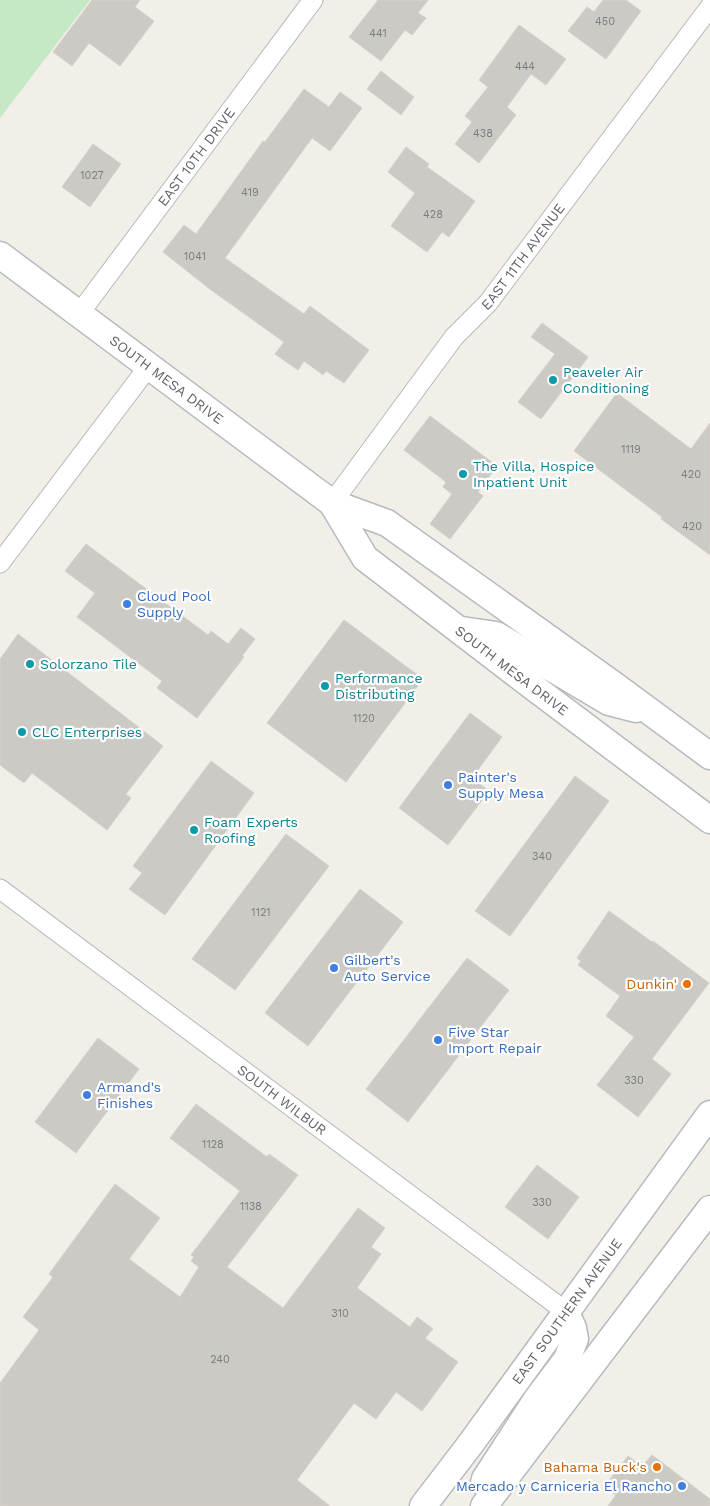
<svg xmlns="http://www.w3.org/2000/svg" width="710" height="1506" viewBox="0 0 710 1506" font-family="'Work Sans',sans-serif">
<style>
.green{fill:#c5e8c5}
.building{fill:#cccac5;stroke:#d6d1c6}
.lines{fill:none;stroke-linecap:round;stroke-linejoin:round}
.street-casing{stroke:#b5b8bc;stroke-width:21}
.secondary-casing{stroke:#b6babf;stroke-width:29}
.street{stroke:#fff;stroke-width:19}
.secondary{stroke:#fff;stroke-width:26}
.culture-dot{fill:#0f9aa8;stroke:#fff;stroke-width:2}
.shop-dot{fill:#3f7fe0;stroke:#fff;stroke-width:2}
.food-dot{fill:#e8710a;stroke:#fff;stroke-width:2}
.labels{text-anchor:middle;stroke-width:4.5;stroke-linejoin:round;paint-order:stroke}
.number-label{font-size:11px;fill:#7a7d7f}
.street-label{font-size:14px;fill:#5f6368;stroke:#fff}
.culture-label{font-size:14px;fill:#0d838f;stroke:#fff;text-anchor:start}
.shop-label{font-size:14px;fill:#366cbe;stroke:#fff;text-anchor:start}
.food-label{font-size:14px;fill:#c56008;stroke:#fff;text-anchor:end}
</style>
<rect width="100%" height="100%" fill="#f1efe8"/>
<path class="green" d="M0,0H90L0,118Z"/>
<path class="building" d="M92,0H140L135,7L154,21L120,66L89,43L72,66L53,52Z
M378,0H428L418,13L426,18L412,35L405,30L381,61L349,37Z
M603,0H626L641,11L606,59L568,31L587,7L594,12Z
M519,25L566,59L546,85L531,74L507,107L516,115L479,163L455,144L472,122L465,116L488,87L479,80Z
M381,71L414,97L401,115L367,89Z
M304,89L329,107L340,92L362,108L330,151L312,138L225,258L304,314L310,306L369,350L344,383L326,371L323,375L304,361L298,370L275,354L284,342L211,290L163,252L184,225L196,234L263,141L265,142Z
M93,144L121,164L90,207L62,187Z
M406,147L429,164L427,167L475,201L449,237L442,232L427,252L391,226L415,193L388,172Z
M542,323L588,357L541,419L518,402L555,354L531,337Z
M617,393L691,449L710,423V555L661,519L662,517L574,451Z
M430,416L497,466L478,492L483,496L450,539L430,524L452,494L443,487L446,482L404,450Z
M86,544L208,635L211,631L228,644L241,628L255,639L242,656L244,657L197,718L157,688L162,681L77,617L95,593L65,571Z
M344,620L423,679L346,782L267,723Z
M18,634L163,746L126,794L131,798L107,830L32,773L24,783L0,765V659Z
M470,713L502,737L472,778L489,791L448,845L399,808Z
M211,761L254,793L165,915L129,889L142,873L133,866Z
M575,776L609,801L510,936L475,911Z
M286,834L329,866L235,990L192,959Z
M360,889L403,922L308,1046L265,1013Z
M609,911L652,942L653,941L709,983L652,1059L671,1074L638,1117L597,1085L634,1037L606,1016L620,996L578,965L581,961L577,958Z
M467,958L509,990L408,1122L366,1089Z
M98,1038L139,1069L76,1153L35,1122Z
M196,1104L267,1157L269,1154L298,1175L227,1267L283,1308L358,1208L385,1228L371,1247L381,1254L357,1288L410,1327L417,1317L433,1329L425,1338L458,1362L422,1411L396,1392L376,1419L354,1403L297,1480L330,1506H0V1383L39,1330L23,1317L53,1277L49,1274L115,1184L160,1218L129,1259L180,1297L199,1267L191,1261L194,1257L191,1255L240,1191L170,1138Z
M537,1165L579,1197L548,1239L505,1207Z
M652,1455L710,1499V1506H608L616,1495L604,1487L628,1456L640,1465L641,1462L644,1464Z"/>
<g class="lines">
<defs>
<g id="street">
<path id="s1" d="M79,314L313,0"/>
<path id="s2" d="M332,503L454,337L488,303L710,7"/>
<path d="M0,563L149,366"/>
<path id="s3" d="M0,889L565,1311"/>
</g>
<g id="secondary">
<path id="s4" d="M0,255L332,503L387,523L614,685L710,756"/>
<path id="s5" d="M332,503L365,558L532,686L710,820"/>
<path d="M462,630L496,635L609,702L636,709"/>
<path d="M484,1483L485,1479L537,1399L567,1359L575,1339L573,1328L565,1311"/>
<path id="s6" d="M423,1506L469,1446L710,1114"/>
<path d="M484,1506L710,1209"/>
</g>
</defs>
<use href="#street" class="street-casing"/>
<use href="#secondary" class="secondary-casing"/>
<use href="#street" class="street"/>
<use href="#secondary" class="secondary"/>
</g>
<g class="culture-dot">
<circle cx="553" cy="380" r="5"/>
<circle cx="463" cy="474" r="5"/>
<circle cx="30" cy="664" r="5"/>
<circle cx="325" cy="686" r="5"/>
<circle cx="22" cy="732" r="5"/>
<circle cx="194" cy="830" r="5"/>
</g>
<g class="shop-dot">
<circle cx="127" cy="604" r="5"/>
<circle cx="448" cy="785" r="5"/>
<circle cx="334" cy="968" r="5"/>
<circle cx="438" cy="1040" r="5"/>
<circle cx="87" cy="1095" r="5"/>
<circle cx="682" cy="1486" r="5"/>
</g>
<g class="food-dot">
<circle cx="687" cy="984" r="5"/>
<circle cx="657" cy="1467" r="5"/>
</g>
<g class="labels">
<g class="number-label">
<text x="605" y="25">450</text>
<text x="378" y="37">441</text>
<text x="525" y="70">444</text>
<text x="483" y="137">438</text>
<text x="92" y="179">1027</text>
<text x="250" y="196">419</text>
<text x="433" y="218">428</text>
<text x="195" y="260">1041</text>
<text x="631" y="453">1119</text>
<text x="691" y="478">420</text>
<text x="692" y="530">420</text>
<text x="364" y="722">1120</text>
<text x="542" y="860">340</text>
<text x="261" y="916">1121</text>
<text x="634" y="1084">330</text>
<text x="213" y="1148">1128</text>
<text x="542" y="1206">330</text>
<text x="251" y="1210">1138</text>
<text x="340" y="1317">310</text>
<text x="220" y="1363">240</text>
</g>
<g class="street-label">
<text dy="5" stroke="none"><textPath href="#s1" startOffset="196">EAST 10TH DRIVE</textPath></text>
<text dy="5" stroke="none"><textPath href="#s2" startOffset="312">EAST 11TH AVENUE</textPath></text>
<text dy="5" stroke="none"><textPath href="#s4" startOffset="208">SOUTH MESA DRIVE</textPath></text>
<text dy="5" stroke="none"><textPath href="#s5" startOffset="249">SOUTH MESA DRIVE</textPath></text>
<text dy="5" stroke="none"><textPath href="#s3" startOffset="352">SOUTH WILBUR</textPath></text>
<text dy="5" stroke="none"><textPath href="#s6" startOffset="242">EAST SOUTHERN AVENUE</textPath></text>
</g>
<g class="culture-label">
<text x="563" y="377">Peaveler Air<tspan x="563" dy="16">Conditioning</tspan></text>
<text x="473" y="471">The Villa, Hospice<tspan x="473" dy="16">Inpatient Unit</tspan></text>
<text x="40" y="669">Solorzano Tile</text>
<text x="335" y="683">Performance<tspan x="335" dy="16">Distributing</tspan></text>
<text x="32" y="737">CLC Enterprises</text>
<text x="204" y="827">Foam Experts<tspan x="204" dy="16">Roofing</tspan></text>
</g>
<g class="shop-label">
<text x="137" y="601">Cloud Pool<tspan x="137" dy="16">Supply</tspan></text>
<text x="458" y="782">Painter's<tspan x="458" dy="16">Supply Mesa</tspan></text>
<text x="344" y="965">Gilbert's<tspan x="344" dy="16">Auto Service</tspan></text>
<text x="448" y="1037">Five Star<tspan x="448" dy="16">Import Repair</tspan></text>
<text x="97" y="1092">Armand's<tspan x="97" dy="16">Finishes</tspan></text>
<text x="672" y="1491" text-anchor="end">Mercado y Carniceria El Rancho</text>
</g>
<g class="food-label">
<text x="677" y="989">Dunkin'</text>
<text x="647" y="1472">Bahama Buck's</text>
</g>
</g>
</svg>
